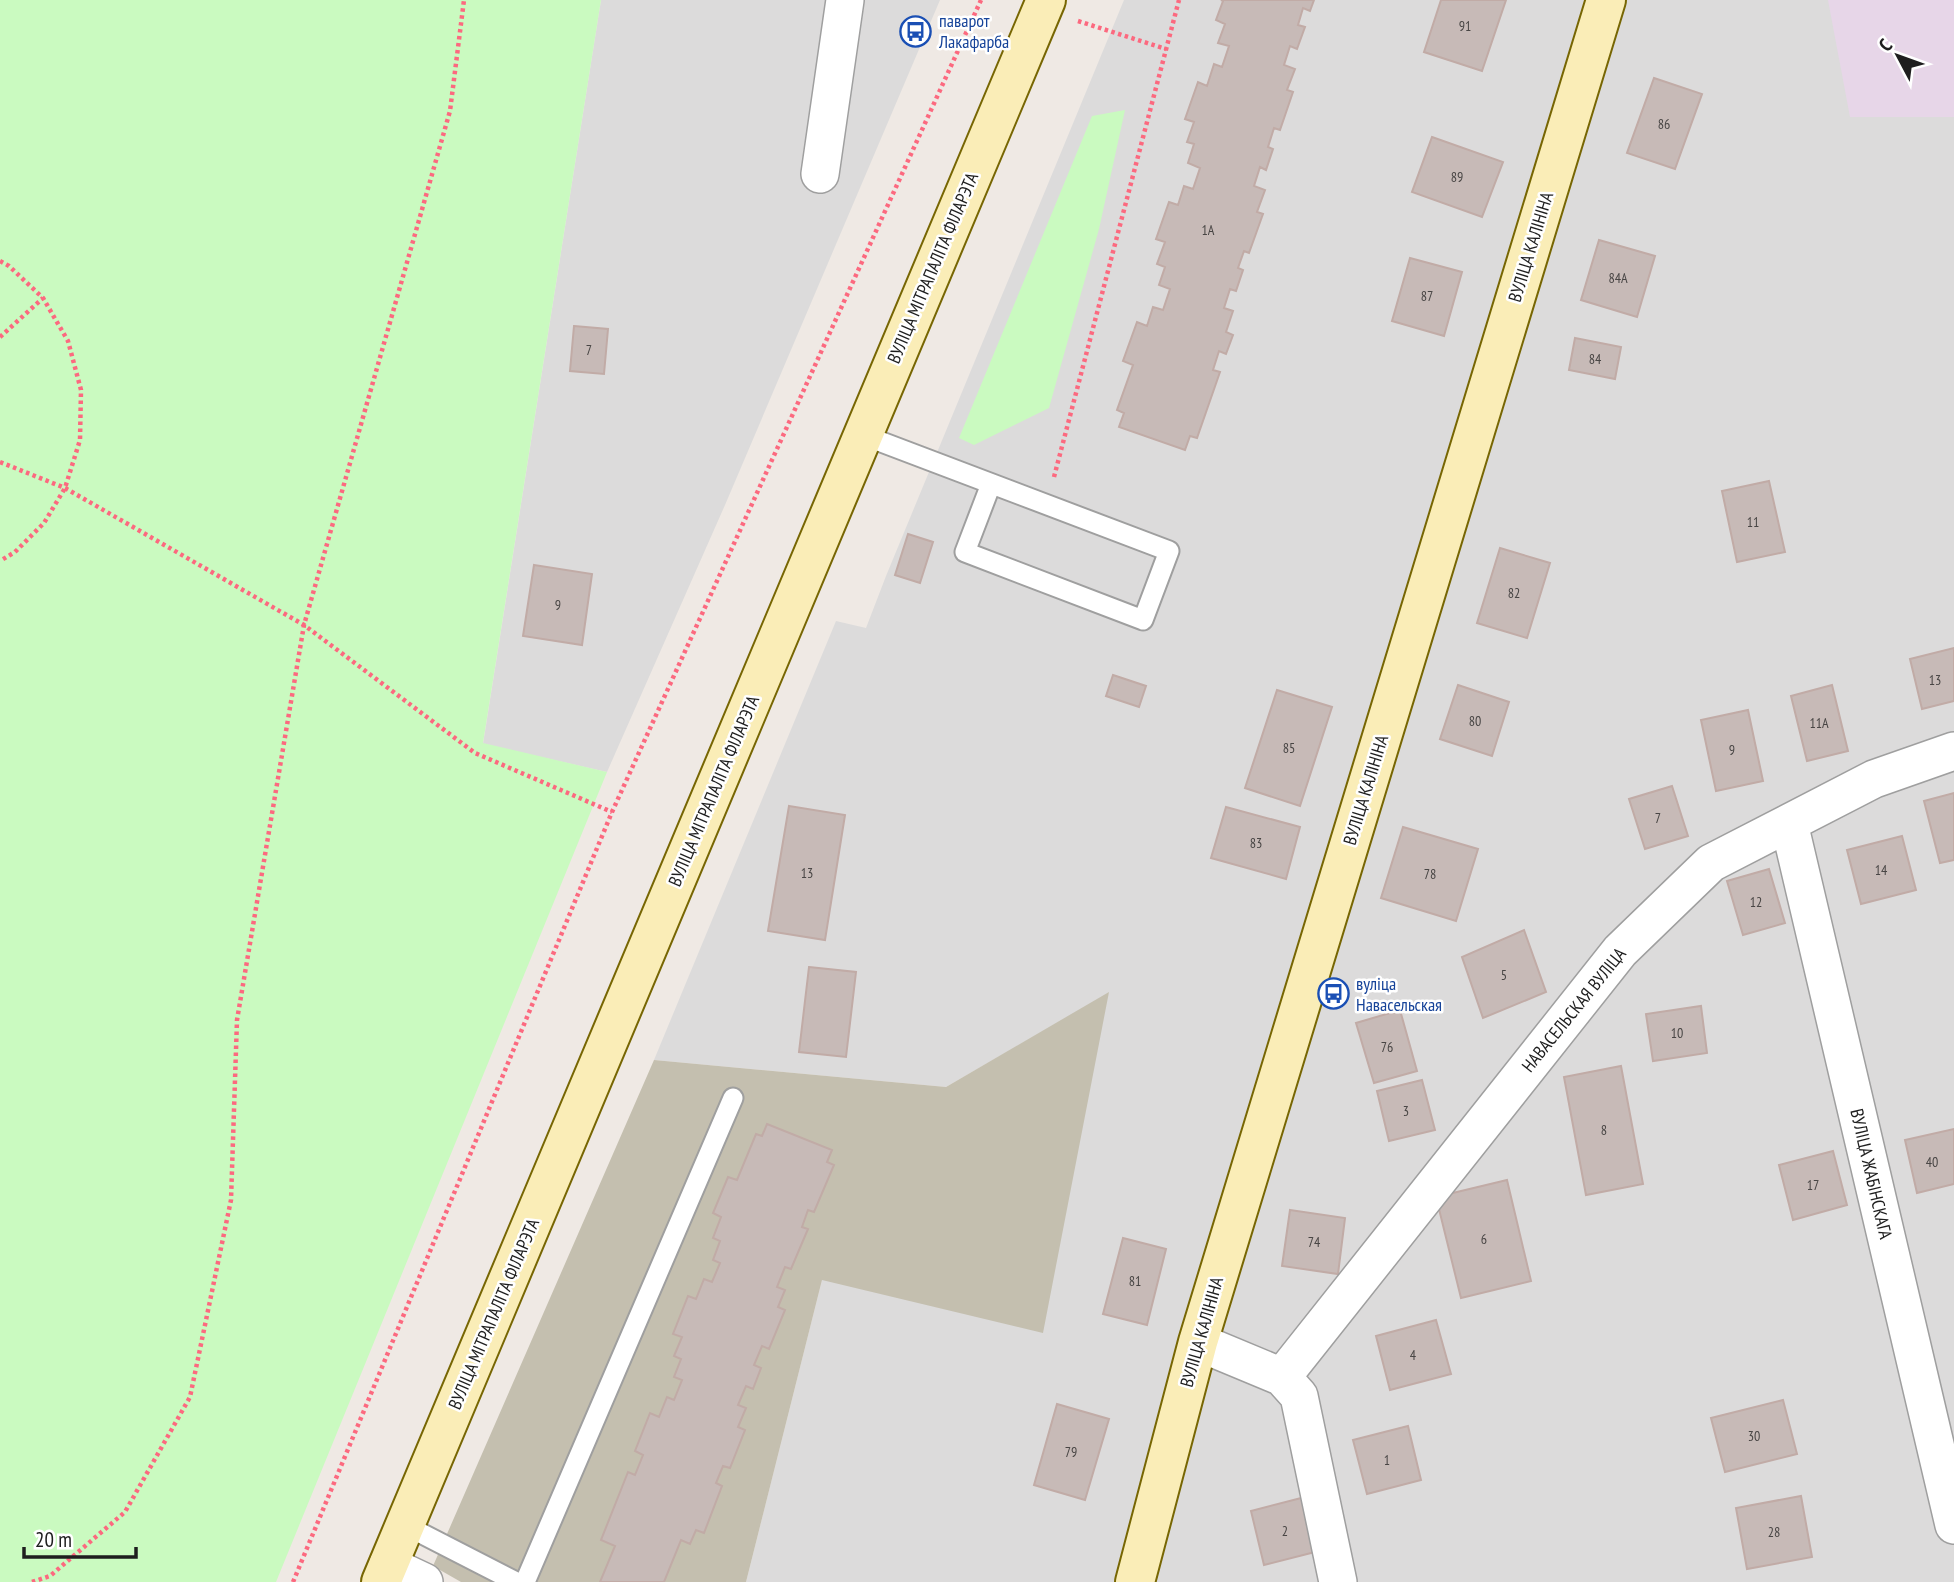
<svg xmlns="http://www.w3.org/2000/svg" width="1954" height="1582" viewBox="0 0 1954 1582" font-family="'PT Sans Narrow',sans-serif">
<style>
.residential{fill:#dcdbdb}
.industrial{fill:#e7d6e8}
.construction{fill:#c4bfaf}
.park{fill:#cafac0}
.building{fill:#c7bab7;stroke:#c1aba6;stroke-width:2}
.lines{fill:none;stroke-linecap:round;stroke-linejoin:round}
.lane-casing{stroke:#9f9f9f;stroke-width:23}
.street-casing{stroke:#9f9f9f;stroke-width:40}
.secondary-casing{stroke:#776603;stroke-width:42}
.path{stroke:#fc697f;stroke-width:4.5;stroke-dasharray:3.5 3.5;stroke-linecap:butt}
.lane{stroke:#fff;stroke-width:19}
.street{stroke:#fff;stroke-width:37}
.secondary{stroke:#faedb7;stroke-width:38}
.labels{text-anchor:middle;stroke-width:5;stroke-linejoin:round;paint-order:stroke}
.number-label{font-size:14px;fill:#484544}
.transit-label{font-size:18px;fill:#164399;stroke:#fff;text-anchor:start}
.street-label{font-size:18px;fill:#1e1e1e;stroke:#fff}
</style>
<rect width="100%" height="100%" fill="#efe9e4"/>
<path class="residential" d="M601,0H940L725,505L607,772L483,744Z
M1124,0H1954V1582H746L822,1280L1109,993L946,1087L654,1060L836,621L866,628L886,576Z"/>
<path class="industrial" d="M1828,0H1954V117H1850Z"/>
<path class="construction" d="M1109,992L1043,1333L822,1280L746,1582H461L433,1566L654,1060L946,1087Z"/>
<path class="park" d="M0,0H601L483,743L607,772L276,1582H0Z
M1125,110L1099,229L1049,408L974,445L959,438L1092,116Z"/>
<path class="building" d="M1221,0H1314L1310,11L1303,8L1298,25L1305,27L1297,49L1290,46L1284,65L1295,69L1287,90L1293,92L1280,130L1274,128L1268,147L1273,149L1266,170L1260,167L1254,186L1265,190L1257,212L1263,214L1249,253L1244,251L1238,268L1243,270L1236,291L1230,289L1224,308L1233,311L1226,332L1233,335L1226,354L1219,351L1213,370L1220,372L1197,438L1190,436L1185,450L1119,427L1124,413L1117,410L1133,365L1123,361L1137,322L1147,326L1153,307L1163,310L1170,289L1159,285L1165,267L1157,264L1165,242L1156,239L1169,202L1178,205L1184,186L1193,189L1200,168L1188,163L1194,144L1187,142L1194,122L1185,119L1198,82L1207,86L1214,64L1222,67L1229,46L1218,43L1225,24L1216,20L1223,1Z
M1441,0H1506L1482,71L1424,52Z
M1654,78L1702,94L1675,169L1627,153Z
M1432,137L1503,162L1482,217L1412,192Z
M1599,240L1655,256L1637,317L1581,300Z
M1410,258L1462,272L1444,336L1392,321Z
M574,326L608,329L604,374L570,371Z
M1575,338L1621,347L1615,379L1569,370Z
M1769,481L1785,552L1737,562L1722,491Z
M908,534L933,542L920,583L895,575Z
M1500,548L1550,563L1527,638L1477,623Z
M534,565L592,574L582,645L523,636Z
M1954,648V701L1922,709L1910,659Z
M1113,675L1146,686L1139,707L1106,696Z
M1458,685L1509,702L1492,756L1440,739Z
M1832,685L1848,751L1807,761L1791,696Z
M1277,690L1332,707L1300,806L1245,788Z
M1748,710L1763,781L1716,791L1701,720Z
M1672,786L1688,836L1645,849L1629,799Z
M1954,793V860L1940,863L1924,801Z
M789,806L845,815L825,940L768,931Z
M1226,807L1300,827L1286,879L1211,858Z
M1403,827L1478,849L1456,921L1381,898Z
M1902,836L1916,890L1861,904L1847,850Z
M1769,869L1785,923L1743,935L1727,881Z
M1524,930L1546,992L1483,1018L1462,957Z
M809,967L856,972L846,1057L799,1052Z
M1701,1006L1707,1053L1653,1061L1646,1014Z
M1400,1010L1417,1071L1374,1083L1356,1023Z
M1621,1066L1643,1184L1586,1195L1564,1077Z
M1422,1080L1435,1130L1389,1141L1377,1091Z
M767,1124L832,1150L827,1162L834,1165L814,1212L808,1210L802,1227L808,1229L791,1269L785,1267L777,1287L785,1290L778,1307L785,1310L769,1349L762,1346L754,1365L761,1368L753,1389L746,1386L738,1405L746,1408L738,1427L745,1430L730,1468L723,1466L716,1483L722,1486L704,1533L696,1530L690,1544L681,1540L664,1582H600L615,1546L601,1540L628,1472L635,1475L643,1455L635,1451L650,1413L659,1417L667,1397L674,1400L682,1380L674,1377L681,1359L674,1356L682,1337L673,1334L688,1296L696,1299L704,1279L712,1282L720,1263L713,1260L720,1241L713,1238L721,1217L713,1213L728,1177L737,1180L756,1134L762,1136Z
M1954,1129V1184L1917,1193L1905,1140Z
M1833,1151L1847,1205L1793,1220L1779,1165Z
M1507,1180L1531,1281L1461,1298L1436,1197Z
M1290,1210L1345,1218L1338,1274L1282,1266Z
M1123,1238L1166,1249L1147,1325L1103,1314Z
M1436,1320L1451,1374L1390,1390L1376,1336Z
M1783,1400L1797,1454L1725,1472L1711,1418Z
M1057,1404L1109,1419L1085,1500L1034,1485Z
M1408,1426L1421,1480L1367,1494L1353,1440Z
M1801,1496L1812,1557L1747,1569L1736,1508Z
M1305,1497L1319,1551L1264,1565L1251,1511Z"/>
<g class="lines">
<defs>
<path id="lane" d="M863,435L1169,551L1143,620L965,552L991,484
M405,1525L516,1582
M525,1582L733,1098"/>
<path id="street" d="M820,174L845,0
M1789,823L1954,1525
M1198,1342L1282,1377L1299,1396L1338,1582
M1282,1377L1620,951L1711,863L1874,779L1954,751
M388,1565L424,1582"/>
<path id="secondary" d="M381,1582L1046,0
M1135,1582L1198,1342L1606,0"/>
</defs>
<use href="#lane" class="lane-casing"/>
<use href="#street" class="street-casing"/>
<use href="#secondary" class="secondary-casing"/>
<path class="path" d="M1078,21L1166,49
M0,261L9,266L43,298L68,341L81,390L80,440L65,488L44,523L15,552L0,561
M0,337L43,298
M0,462L65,488L304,625L475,753L612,812
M1054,477L1179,0
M32,1582L50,1576L125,1512L190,1397L231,1200L237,1020L304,625L450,111L464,0
M293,1582L612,812L981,0"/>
<use href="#lane" class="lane"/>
<use href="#street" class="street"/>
<use href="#secondary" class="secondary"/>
</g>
<defs>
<symbol id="bus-ring" viewBox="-11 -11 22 22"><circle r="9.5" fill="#fff" stroke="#1a4fb4" stroke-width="1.5"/><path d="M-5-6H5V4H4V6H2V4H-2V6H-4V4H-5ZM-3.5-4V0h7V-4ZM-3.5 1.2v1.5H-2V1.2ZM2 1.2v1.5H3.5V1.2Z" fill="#1a4fb4"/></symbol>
</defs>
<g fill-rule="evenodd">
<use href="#bus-ring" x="898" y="14" width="35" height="35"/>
<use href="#bus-ring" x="1316" y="976" width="35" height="35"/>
</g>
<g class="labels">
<g class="number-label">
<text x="1465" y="31">91</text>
<text x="1664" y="129">86</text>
<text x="1457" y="182">89</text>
<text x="1208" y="235">1А</text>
<text x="1618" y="283">84А</text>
<text x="1427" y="301">87</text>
<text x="589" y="355">7</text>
<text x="1595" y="364">84</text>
<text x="1753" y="527">11</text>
<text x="1514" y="598">82</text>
<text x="558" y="610">9</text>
<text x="1935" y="685">13</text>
<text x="1475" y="726">80</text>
<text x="1819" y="728">11А</text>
<text x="1289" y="753">85</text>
<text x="1732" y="755">9</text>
<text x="1658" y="823">7</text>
<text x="1256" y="848">83</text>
<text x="1881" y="875">14</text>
<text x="807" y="878">13</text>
<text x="1430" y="879">78</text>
<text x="1756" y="907">12</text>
<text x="1504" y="980">5</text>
<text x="1677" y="1038">10</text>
<text x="1387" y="1052">76</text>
<text x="1406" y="1116">3</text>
<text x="1604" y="1135">8</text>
<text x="1932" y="1167">40</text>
<text x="1813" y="1190">17</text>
<text x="1484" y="1244">6</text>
<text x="1314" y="1247">74</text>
<text x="1135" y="1286">81</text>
<text x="1413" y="1360">4</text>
<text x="1754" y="1441">30</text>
<text x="1071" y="1457">79</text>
<text x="1387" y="1465">1</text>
<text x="1285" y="1536">2</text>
<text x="1774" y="1537">28</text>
</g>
<g class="transit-label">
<text x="939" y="27">паварот<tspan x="939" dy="21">Лакафарба</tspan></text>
<text x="1356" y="990">вуліца<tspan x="1356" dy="21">Навасельская</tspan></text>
</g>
<g class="street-label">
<text transform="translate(1531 247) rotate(-73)" y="6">ВУЛІЦА КАЛІНІНА</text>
<text transform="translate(933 268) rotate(-67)" y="6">ВУЛІЦА МІТРАПАЛІТА ФІЛАРЭТА</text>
<text transform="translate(1366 790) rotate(-73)" y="6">ВУЛІЦА КАЛІНІНА</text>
<text transform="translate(714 791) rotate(-67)" y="6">ВУЛІЦА МІТРАПАЛІТА ФІЛАРЭТА</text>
<text transform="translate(1574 1010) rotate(-51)" y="6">НАВАСЕЛЬСКАЯ ВУЛІЦА</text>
<text transform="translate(1871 1174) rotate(77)" y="6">ВУЛІЦА ЖАБІНСКАГА</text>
<text transform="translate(494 1314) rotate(-67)" y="6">ВУЛІЦА МІТРАПАЛІТА ФІЛАРЭТА</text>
<text transform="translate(1202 1332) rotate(-74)" y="6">ВУЛІЦА КАЛІНІНА</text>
</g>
</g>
<g transform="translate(1898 56) rotate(311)" stroke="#ffffff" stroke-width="5" paint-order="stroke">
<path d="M0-5L12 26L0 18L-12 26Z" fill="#1e1e1e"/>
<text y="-10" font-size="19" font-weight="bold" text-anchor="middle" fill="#1e1e1e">С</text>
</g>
<path d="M24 1547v10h112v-10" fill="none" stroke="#1e1e1e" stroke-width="3.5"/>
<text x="35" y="1547" font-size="21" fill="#1e1e1e" stroke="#ffffff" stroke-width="5" paint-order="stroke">20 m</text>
</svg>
